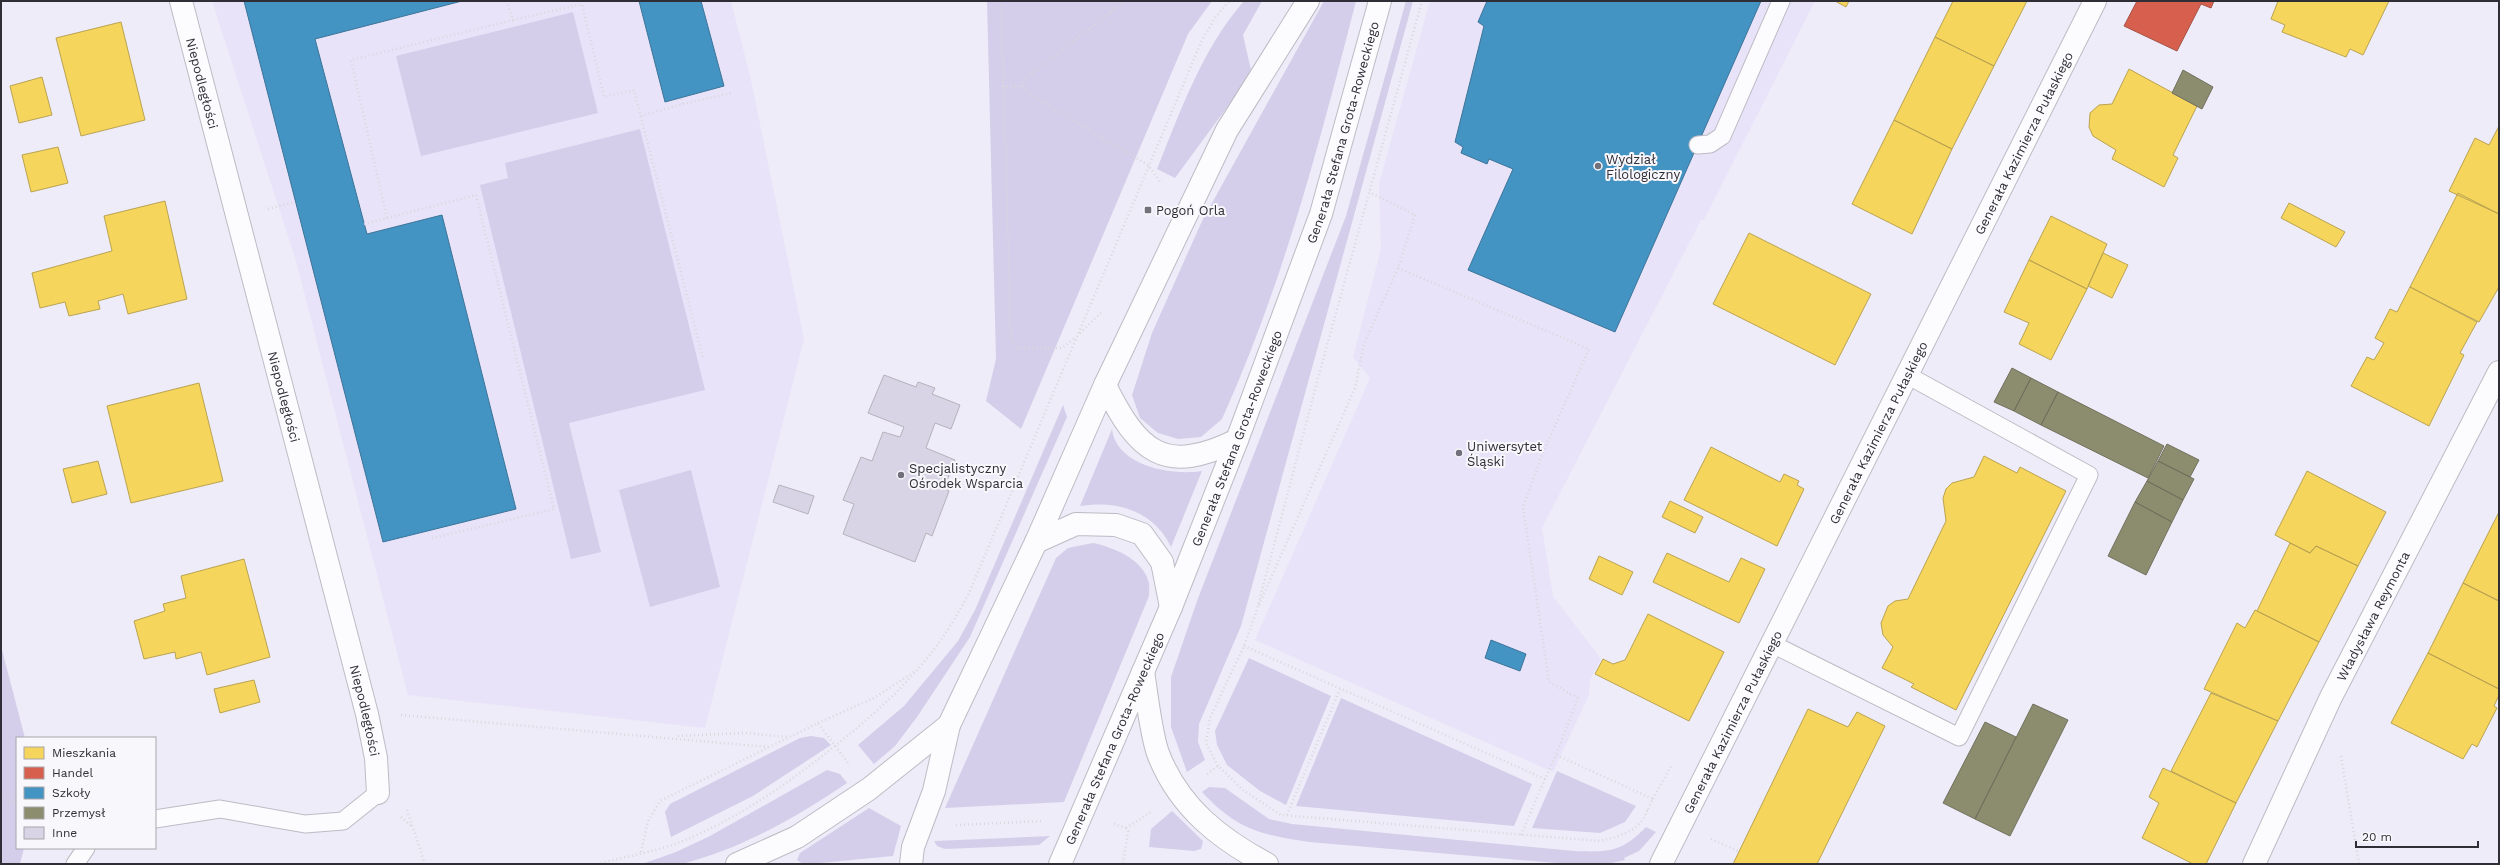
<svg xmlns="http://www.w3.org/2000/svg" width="2500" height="865" viewBox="0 0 2500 865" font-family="'Work Sans',sans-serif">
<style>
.built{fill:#e8e3f9}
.green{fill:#d4ceea}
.homes{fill:#f6d55c;stroke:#baa351}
.shops{fill:#d6604d;stroke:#a45146}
.schools{fill:#4393c3;stroke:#3d7499}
.industry{fill:#8c8c6e;stroke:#70705d}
.building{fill:#d8d4e5;stroke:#b4b2bb}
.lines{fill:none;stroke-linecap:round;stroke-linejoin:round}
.service-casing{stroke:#bdbbc4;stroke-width:19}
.minor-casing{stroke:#bdbbc4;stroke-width:24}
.tertiary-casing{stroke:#bdbbc4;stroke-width:24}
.path{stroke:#d8d8db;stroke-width:2.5;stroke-dasharray:1 3;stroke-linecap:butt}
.service{stroke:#fcfcfe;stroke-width:17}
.minor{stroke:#fcfcfe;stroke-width:22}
.tertiary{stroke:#fcfcfe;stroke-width:22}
.poi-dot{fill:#72707a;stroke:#f8f7fb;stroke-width:1.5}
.labels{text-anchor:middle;stroke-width:4;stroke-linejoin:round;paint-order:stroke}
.street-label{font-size:13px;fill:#2f2d36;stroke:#f8f7fb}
.poi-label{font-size:13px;fill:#2f2d36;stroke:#f8f7fb;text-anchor:start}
</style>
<rect width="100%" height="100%" fill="#eeecf8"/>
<path class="built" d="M212,1H731L751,80L804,339L705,728L408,695L296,261Z
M1430,1H1815L1704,220H1701L1542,528L1553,596L1601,659L1590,680L1589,695L1553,772L1255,640L1370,378L1353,357L1381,249L1379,184Z"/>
<path class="green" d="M987,1H1212L1188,34L1021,429L986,401L996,359Z
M1244,1H1262L1243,35L1251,70L1236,95L1175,178L1157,169C1181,110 1202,49 1244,1Z
M1324,1H1356C1319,145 1283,284 1222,419L1201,437L1178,439L1158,433L1140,418L1132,395L1152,333L1202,221Z
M1406,1H1413L1241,626L1199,724L1198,742L1205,760L1187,772L1171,727V677L1197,601L1346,216Z
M573,12L598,113L421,156L396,56Z
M640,129L705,390L569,423L539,302L601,552L571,559L480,185L508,178L505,163Z
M1063,405L1067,417L970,637L917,717L895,746L874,764L858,745L904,706L958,641L975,610Z
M1112,429C1116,466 1172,476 1202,471L1171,547C1154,511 1117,500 1080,506Z
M691,470L720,587L650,607L619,490Z
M1093,543C1112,547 1141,558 1148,580C1150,584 1149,591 1149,596L1064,802L945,808L1056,558L1068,548Z
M1,646L25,738H17V848H24L20,864H1Z
M1249,658L1331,696L1286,805L1260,791L1227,765L1217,745L1215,731Z
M1341,698L1532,784L1514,826L1296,806Z
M811,736L824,738L831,745L753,796L671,837L665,812L670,804L800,738Z
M827,770L840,774L847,783C797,817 741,849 682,864C670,865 655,864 642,864L676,852L710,836Z
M1557,771L1636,806L1625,822L1600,833L1532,828Z
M1209,787L1225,788L1269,819L1292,824L1574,851C1608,852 1621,853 1646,827L1656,832L1639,851L1624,858L1625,860L1607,864H1568L1309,842C1261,835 1236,829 1202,792Z
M869,808L901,826L893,856L810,864H803L797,860L800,853Z
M1172,811L1203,841L1201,849L1194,851L1149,847L1151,829Z
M1050,836L1039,845L945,849L937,846L934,841Z"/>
<path class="homes" d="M1835,1H1849L1846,7Z
M1953,1H2027L1994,66L1935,37Z
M2278,1H2389L2363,55L2350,49L2346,57L2282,32L2285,25L2271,19Z
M121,22L145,120L81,136L56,38Z
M1935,37L1994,66L1952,149L1894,120Z
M2129,69L2197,106L2173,155L2178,158L2164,187L2112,159L2116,150L2093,136L2089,127L2090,113L2099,105L2112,104Z
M42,77L52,115L19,123L10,86Z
M1894,120L1952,149L1912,234L1852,204Z
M2499,126V214L2449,191L2475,138L2489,145Z
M58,147L68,183L31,192L22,155Z
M2458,193L2499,214V287L2479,322L2410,287Z
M165,201L187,299L128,314L123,294L98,301L100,309L69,316L65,302L40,308L32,273L112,251L104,216Z
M2289,203L2345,232L2336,247L2281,218Z
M2051,216L2107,244L2087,289L2029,260Z
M1749,233L1871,294L1835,365L1713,304Z
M2103,253L2128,265L2112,298L2088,286Z
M2029,260L2087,289L2051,360L2019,344L2029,323L2004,312Z
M2410,287L2477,322L2460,353L2464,355L2429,426L2351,386L2367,357L2374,360L2384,343L2375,338L2390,309L2397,312Z
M199,383L223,481L131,503L107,406Z
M1711,447L1780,482L1784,474L1799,481L1797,485L1804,489L1777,546L1684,500Z
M1984,456L2017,473L2020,467L2066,491L1956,710L1911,687L1914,684L1882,668L1893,647L1883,635L1881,623L1888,606L1895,601L1908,599L1946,521L1943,498L1946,489L1952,483L1974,477Z
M98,461L107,494L72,503L63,469Z
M2307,471L2386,512L2358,566L2316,546L2310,553L2275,535Z
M1670,501L1703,517L1695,533L1662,517Z
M2499,512V601L2463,583Z
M2290,543L2310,553L2316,546L2358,566L2319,642L2257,611Z
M1667,553L1729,582L1741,558L1765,569L1739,623L1653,582Z
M1599,556L1633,572L1622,595L1589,579Z
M244,559L270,657L207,675L201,652L176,659L175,652L144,659L134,621L165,611L163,604L186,598L181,576Z
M2463,583L2499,601V689L2428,653Z
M2255,610L2319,642L2278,721L2204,689L2237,623L2245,628Z
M1648,614L1724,652L1689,721L1595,674L1603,659L1613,664L1625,660Z
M2428,653L2499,689V695L2494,706L2497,708L2477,747L2472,744L2463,759L2391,723Z
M254,680L260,702L220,713L214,689Z
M2211,693L2278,721L2236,803L2171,771Z
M1808,709L1848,727L1857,712L1885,726L1817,864H1733Z
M2163,768L2236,803L2206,864H2193L2142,838L2159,803L2149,797Z"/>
<path class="shops" d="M2137,1H2214L2211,8L2201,4L2177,51L2124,26Z"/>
<path class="schools" d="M244,1H462L315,39L367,234L442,215L516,509L383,542Z
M639,1H701L724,86L665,102Z
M1487,1H1761L1615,332L1468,270L1513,169L1489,159L1487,164L1461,153L1463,147L1455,142L1484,26L1478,22Z
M1491,640L1526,654L1520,671L1485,658Z"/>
<path class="industry" d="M2183,70L2213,87L2202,109L2172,93Z
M2012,368L2031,378L2014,411L1994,402Z
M2031,378L2058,392L2041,425L2014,411Z
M2058,392L2164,446L2148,478L2041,425Z
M2167,444L2199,460L2190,477L2158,461Z
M2158,461L2194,479L2183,500L2147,481Z
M2147,481L2183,500L2172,522L2135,502Z
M2135,502L2172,522L2146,575L2108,556Z
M2033,704L2068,720L2010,836L1975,819Z
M1985,722L2016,737L1975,819L1943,803Z"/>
<path class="building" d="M884,375L916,387L918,382L935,388L932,394L960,405L951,429L935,423L926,448L955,460L944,488L949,491L932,536L926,533L915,562L843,534L854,504L843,500L861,457L872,461L883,432L900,437L904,427L868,413Z
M779,485L814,496L808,514L773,502Z"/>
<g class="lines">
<defs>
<path id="service" d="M1698,145L1710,144L1722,136L1781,1
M1772,644L1959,737L2089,475L1907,375
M155,819L220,809L305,824L343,821L378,793
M75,864L86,848"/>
<g id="minor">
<path id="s1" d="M181,1L367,714L376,758L378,793"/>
<path id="s2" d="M1661,864L2095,1"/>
<path id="s3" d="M2254,864L2331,697L2499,372"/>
</g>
<g id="tertiary">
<path d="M1105,385C1138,452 1164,476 1237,440"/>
<path d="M1036,542L1076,524L1116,525L1142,534L1162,562L1171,607"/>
<path d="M1143,672C1147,695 1151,737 1159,756C1180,808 1220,839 1267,864"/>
<path d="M737,864L797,837L869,789L949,725"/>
<path d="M911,864L913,847L934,791L949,725L1036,542L1105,385L1227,130L1308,1"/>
<path id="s4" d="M1060,864L1171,607L1237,440L1321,214L1380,1"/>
</g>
</defs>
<use href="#service" class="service-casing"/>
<use href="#minor" class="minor-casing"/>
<use href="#tertiary" class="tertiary-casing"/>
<path class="path" d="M507,1L513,20L582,4L604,97L634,90L703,358
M1001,1L1011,337L1018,349L1062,348L1076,337
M1023,86L1026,92L1148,165L1161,183
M1003,87L1023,86L1025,79L1125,1
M683,104L731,93
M641,116L683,104L681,98
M268,209L295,202
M387,218L476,195L554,509L429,539
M364,224L387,218L351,60L513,20
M1398,268L1589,349L1542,455L1523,507L1549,682L1578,698L1556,755
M1080,333L1101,313
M1259,605L1355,388L1364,344L1398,268L1415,215L1369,192
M1244,646L1545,779L1556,755L1653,799L1647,811
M401,715L768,747
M818,723L874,698L914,672
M678,736L745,733L787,737
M2341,756L2359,864
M1218,766L1206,743L1210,718L1244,646L1256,613L1317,382L1422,1
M1207,774L1218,766L1243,790L1281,815L1600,841C1620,836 1639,832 1647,811L1650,812
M1,793L17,805
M1653,799L1671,766
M407,810L425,864
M1287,815L1340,689
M401,817L411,826
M1114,824L1126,828L1128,831L1123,864
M956,825L1043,821
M1126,828L1151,812
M1521,835L1545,779
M1711,839L1740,852
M641,852L648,821L660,801L818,723L848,763
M597,864C627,856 661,851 690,838C743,815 790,782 835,746C893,699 934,661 969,593L1202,40L1215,18L1229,1"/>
<use href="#service" class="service"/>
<use href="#minor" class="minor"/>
<use href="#tertiary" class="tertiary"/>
</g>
<g class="poi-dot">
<circle cx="1598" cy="166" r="4"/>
<rect x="1144" y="206" width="8" height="8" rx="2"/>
<circle cx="1459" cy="453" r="4"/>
<circle cx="901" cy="475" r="4"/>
</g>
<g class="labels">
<g class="street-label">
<text dy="5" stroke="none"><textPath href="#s1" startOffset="85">Niepodległości</textPath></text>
<text dy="5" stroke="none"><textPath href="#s4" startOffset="785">Generała Stefana Grota-Roweckiego</textPath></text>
<text dy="5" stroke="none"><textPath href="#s2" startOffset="807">Generała Kazimierza Pułaskiego</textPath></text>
<text dy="5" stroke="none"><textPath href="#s1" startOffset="409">Niepodległości</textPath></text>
<text dy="5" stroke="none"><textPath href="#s2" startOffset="483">Generała Kazimierza Pułaskiego</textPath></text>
<text dy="5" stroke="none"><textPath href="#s4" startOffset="461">Generała Stefana Grota-Roweckiego</textPath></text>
<text dy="5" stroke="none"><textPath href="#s3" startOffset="275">Władysława Reymonta</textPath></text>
<text dy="5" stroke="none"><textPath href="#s1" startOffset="733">Niepodległości</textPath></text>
<text dy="5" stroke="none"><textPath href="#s2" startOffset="159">Generała Kazimierza Pułaskiego</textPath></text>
<text dy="5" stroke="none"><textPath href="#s4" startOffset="137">Generała Stefana Grota-Roweckiego</textPath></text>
</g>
<g class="poi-label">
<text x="1606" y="164">Wydział<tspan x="1606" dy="15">Filologiczny</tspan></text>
<text x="1156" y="215">Pogoń Orla</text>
<text x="1467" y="451">Uniwersytet<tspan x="1467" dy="15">Śląski</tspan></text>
<text x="909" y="473">Specjalistyczny<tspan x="909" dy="15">Ośrodek Wsparcia</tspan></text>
</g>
</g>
<rect width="2500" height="865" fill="none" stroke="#2f2d36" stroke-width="4"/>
<rect x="16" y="737" width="140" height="112" fill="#f8f7fb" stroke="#a8a6ac"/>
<rect x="24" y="747" width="20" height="12" fill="#f6d55c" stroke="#a8a6ac"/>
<text x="52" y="757" font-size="12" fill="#2f2d36">Mieszkania</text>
<rect x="24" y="767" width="20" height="12" fill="#d6604d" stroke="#a8a6ac"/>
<text x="52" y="777" font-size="12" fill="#2f2d36">Handel</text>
<rect x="24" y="787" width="20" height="12" fill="#4393c3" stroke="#a8a6ac"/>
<text x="52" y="797" font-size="12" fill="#2f2d36">Szkoły</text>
<rect x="24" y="807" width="20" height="12" fill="#8c8c6e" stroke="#a8a6ac"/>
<text x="52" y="817" font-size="12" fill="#2f2d36">Przemysł</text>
<rect x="24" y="827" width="20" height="12" fill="#d8d4e5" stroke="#a8a6ac"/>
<text x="52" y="837" font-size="12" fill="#2f2d36">Inne</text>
<path d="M2356 841v6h122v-6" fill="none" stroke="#2f2d36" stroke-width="2"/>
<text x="2362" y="841" font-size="12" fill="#2f2d36" stroke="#f8f7fb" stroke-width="3" paint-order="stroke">20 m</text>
</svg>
